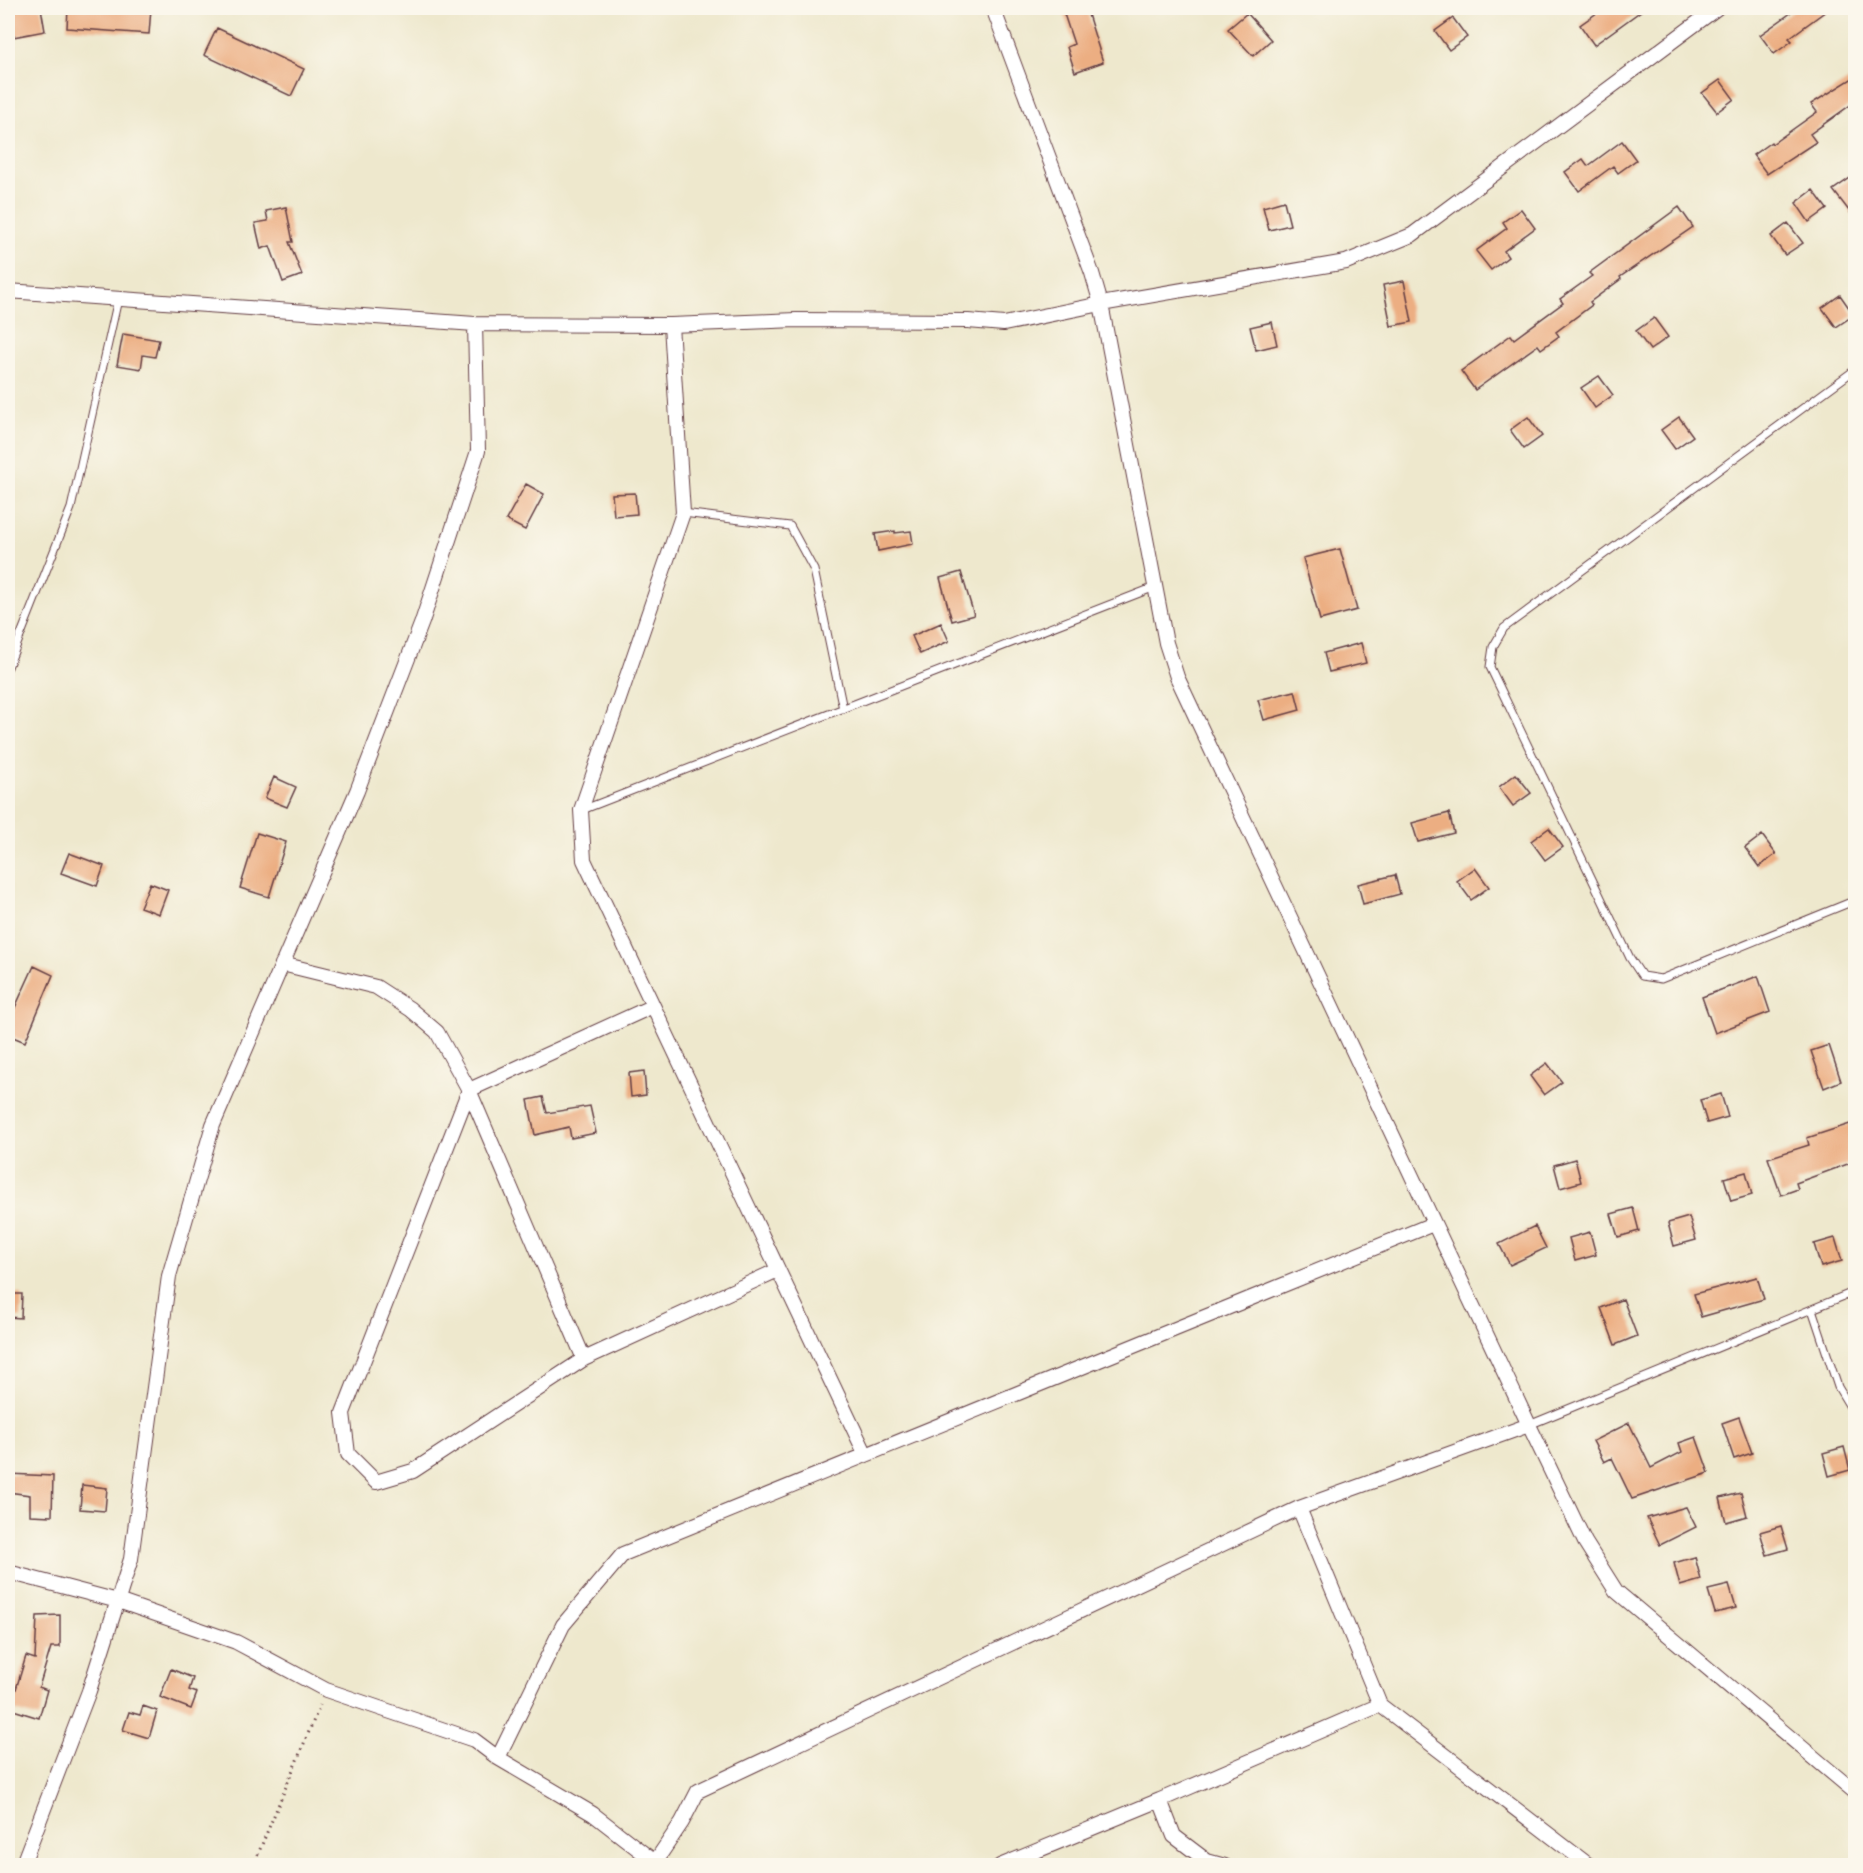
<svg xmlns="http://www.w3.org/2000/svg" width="1863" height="1873" viewBox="0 0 1863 1873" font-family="'Indie Flower',sans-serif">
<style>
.building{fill:#ecae82}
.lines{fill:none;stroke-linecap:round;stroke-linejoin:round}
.service-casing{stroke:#633d43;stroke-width:9}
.minor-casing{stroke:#633d43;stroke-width:16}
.path{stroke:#633d43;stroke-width:3;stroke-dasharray:1.5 4.5;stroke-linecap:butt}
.service{stroke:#fff;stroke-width:7}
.minor{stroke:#fff;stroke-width:14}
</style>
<rect width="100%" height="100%" fill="#fbf7ec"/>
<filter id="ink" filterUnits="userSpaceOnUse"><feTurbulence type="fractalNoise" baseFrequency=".0167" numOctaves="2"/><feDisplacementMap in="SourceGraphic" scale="12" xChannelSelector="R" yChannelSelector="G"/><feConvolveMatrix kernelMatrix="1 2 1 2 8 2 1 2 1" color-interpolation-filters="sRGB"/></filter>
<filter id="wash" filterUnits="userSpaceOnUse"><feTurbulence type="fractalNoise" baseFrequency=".008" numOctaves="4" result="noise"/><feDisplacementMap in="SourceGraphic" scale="24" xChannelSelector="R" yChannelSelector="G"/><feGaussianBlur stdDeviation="1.35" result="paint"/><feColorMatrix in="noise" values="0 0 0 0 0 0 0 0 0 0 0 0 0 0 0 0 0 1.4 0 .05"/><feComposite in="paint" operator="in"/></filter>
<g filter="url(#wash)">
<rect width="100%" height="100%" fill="#eee8cd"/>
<g id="blocks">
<path class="building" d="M8,8H41L45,31L8,38Z
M68,8H151L149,34L67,28Z
M1062,8H1086L1103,62L1075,72L1067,47L1074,44Z
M1604,8H1645L1594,45L1580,25Z
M1798,8H1830L1789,38L1792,41L1774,54L1760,35Z
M1247,13L1271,40L1253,56L1228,29Z
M1453,18L1467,37L1449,50L1435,31Z
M217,28L304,69L291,96L204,55Z
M1856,76V101L1810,134L1816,142L1767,174L1753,155L1771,142L1772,144L1817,112L1811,104Z
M1720,80L1734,99L1717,112L1702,93Z
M1622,141L1636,160L1618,173L1613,166L1579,191L1565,172L1583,159L1588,166Z
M1856,174V220L1833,190Z
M1813,190L1827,209L1809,222L1796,203Z
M1284,201L1290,225L1269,230L1263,207Z
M286,207L293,242H289L302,275L283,282L270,246L261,249L255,223L268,221L266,211Z
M1679,207L1693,227L1620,277L1621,279L1590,302L1592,305L1556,332L1559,336L1541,349L1538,345L1475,390L1461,371L1511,335L1514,339L1563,303L1560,299L1592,276L1589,273Z
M1521,209L1535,228L1504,251L1508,257L1491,270L1476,251L1507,228L1503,222Z
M1788,223L1803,243L1785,255L1771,236Z
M1404,281L1412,322L1391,326L1383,285Z
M1840,295L1854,315L1836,327L1822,308Z
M1654,318L1668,337L1650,350L1636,331Z
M1272,322L1277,345L1256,350L1250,327Z
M123,334L159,340L155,357L143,355L141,369L117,365Z
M1599,376L1613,395L1595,408L1581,388Z
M1528,417L1542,436L1524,449L1510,430Z
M1679,417L1693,436L1675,449L1661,430Z
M526,484L544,494L525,530L506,520Z
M635,493L637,514L614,516L612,494Z
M895,531V533L911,531L913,544L878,551L875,534Z
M1340,549L1357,610L1320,620L1303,558Z
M961,572L974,615L952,621L940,578Z
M941,623L949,641L920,654L912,636Z
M1361,643L1366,663L1329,672L1324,653Z
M1295,691L1300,710L1264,720L1258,700Z
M1516,774L1531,793L1513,806L1499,787Z
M274,777L296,787L287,807L265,798Z
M1449,813L1454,833L1418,842L1412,823Z
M1549,828L1563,847L1545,860L1531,841Z
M257,833L286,842L269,897L240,888Z
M1762,835L1776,854L1759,867L1745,848Z
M69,853L104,866L97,886L61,873Z
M1475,868L1489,887L1471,900L1457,881Z
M1395,875L1400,894L1363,904L1358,884Z
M150,883L168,890L159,914L140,907Z
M34,966L53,975L25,1042L8,1035V1023Z
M1758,976L1770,1012L1715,1033L1702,997Z
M1829,1045L1841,1081L1824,1088L1811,1051Z
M1547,1063L1562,1082L1544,1095L1530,1076Z
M644,1071L646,1095L631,1097L629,1073Z
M1721,1094L1728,1117L1707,1123L1700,1100Z
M543,1097L547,1113L590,1106L596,1133L571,1138L569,1127L535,1135L528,1100Z
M1856,1122V1161L1796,1183L1798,1189L1781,1195L1768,1158L1809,1145L1807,1138Z
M1575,1159L1581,1182L1560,1188L1554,1165Z
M1746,1172L1752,1195L1731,1201L1724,1178Z
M1633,1208L1639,1231L1618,1237L1611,1214Z
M1689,1217L1696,1240L1674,1246L1668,1223Z
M1535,1226L1546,1248L1510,1265L1499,1244Z
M1590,1232L1596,1255L1575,1261L1569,1238Z
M1835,1238L1842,1261L1821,1267L1814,1244Z
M1757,1277L1764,1299L1701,1317L1694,1294Z
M8,1294H22L21,1318L8,1317Z
M1623,1299L1637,1336L1615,1345L1601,1308Z
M1739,1417L1752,1453L1734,1459L1722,1423Z
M1629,1423L1651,1468L1682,1452L1679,1443L1696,1437L1709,1473L1632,1499L1612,1458L1604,1462L1593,1441Z
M1844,1447L1850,1470L1829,1476L1823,1453Z
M8,1474L53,1476L52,1516L30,1515V1495L8,1492Z
M82,1485L107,1488L105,1511L80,1509Z
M1741,1493L1747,1516L1726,1522L1720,1498Z
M1686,1507L1696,1527L1660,1545L1647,1518Z
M1781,1526L1788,1549L1767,1555L1760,1532Z
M1695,1557L1701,1580L1680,1586L1674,1563Z
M1729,1585L1736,1608L1715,1613L1708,1590Z
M60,1615V1647H51L39,1687L47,1690L39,1718L10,1709L26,1656L35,1659L37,1616Z
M171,1669L193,1678L189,1690L197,1693L191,1709L160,1697Z
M143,1706L157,1711L149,1738L123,1730L129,1712L140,1715Z"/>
</g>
</g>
<g filter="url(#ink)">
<use href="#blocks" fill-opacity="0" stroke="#633d43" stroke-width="1.5"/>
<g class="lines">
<defs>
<path id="service" d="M1856,369L1504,628L1493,647L1490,667L1630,958L1642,976L1661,979L1856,900
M683,513L790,526L814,570L843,709
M8,667L71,508L118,299
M582,810L1155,587
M1812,1309L1838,1387L1856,1417
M1529,1425L1856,1291"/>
<path id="minor" d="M993,8L1092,273L1101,304L1166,643L1177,677L1529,1425L1585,1542L1616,1591L1856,1793
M8,291L475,324
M671,325L683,513L581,810L584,860L866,1455
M282,964L376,987L410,1009L437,1032L469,1090L584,1359
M653,1006L469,1090L343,1413L348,1454L376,1482L413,1471L584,1359L778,1270
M1299,1508L1529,1425
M8,1572L118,1601L236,1642L326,1690L474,1740L498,1758L593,1814L660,1866
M498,1758L563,1625L623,1554L1433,1224
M655,1862L682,1822L698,1791L1299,1508L1380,1705
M22,1866L89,1691L131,1559L169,1276L213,1125L357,791L422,622L478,451L475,324L671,325L796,320L968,321L1004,324L1101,304L1346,262L1412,235L1717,8
M1000,1866L1160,1800
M1225,1866L1207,1861L1174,1836L1160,1800L1380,1705L1590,1866"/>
</defs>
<use href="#service" class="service-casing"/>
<use href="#minor" class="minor-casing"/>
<path class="path" d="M253,1866L320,1705"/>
<use href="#service" class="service"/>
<use href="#minor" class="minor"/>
</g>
</g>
<rect width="1863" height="1873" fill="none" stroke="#fbf7ec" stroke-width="30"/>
</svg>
